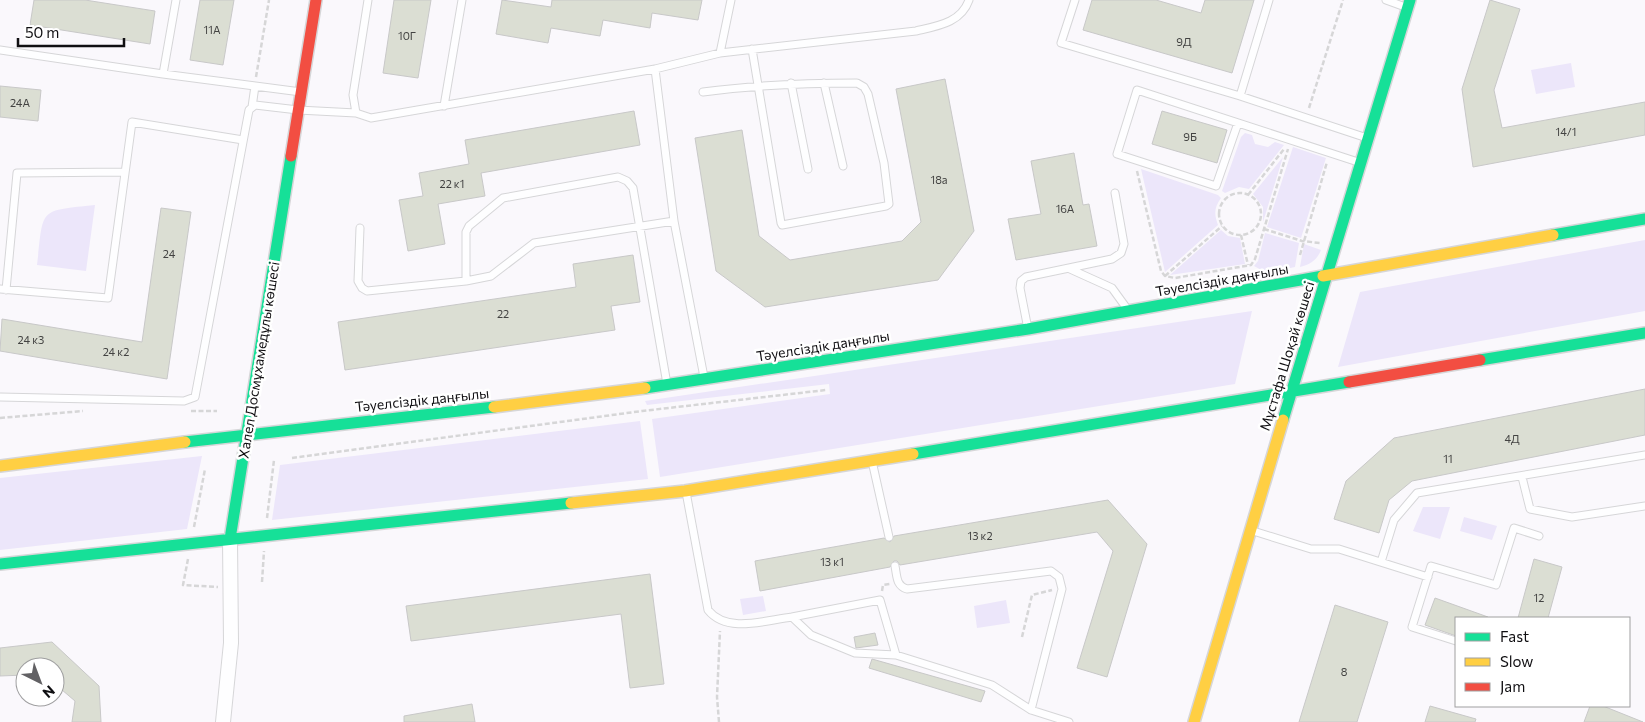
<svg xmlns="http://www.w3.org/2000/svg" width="1645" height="722" viewBox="0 0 1645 722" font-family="Commissioner,sans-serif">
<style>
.green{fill:#ece6fa}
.building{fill:#dbded3;stroke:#c8c8c8}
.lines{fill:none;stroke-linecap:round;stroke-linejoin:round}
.lane-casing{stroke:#d6d6d8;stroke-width:9}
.street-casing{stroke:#d6d6d8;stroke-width:16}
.fast-casing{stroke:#d6d6d8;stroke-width:14}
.slow-casing{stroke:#d6d6d8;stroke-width:14}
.jam-casing{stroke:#d6d6d8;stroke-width:14}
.path{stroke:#d6d6d7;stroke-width:2.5;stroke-dasharray:5 2.5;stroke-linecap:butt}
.lane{stroke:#fefeff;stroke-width:7}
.street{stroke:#fefeff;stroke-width:14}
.fast{stroke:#16e098;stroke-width:11}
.slow{stroke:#ffcf43;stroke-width:11}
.jam{stroke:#f24e42;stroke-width:11}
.labels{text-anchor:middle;stroke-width:5;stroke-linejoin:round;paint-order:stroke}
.number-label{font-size:11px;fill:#434342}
.street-label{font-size:14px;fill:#100f12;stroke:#fff}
</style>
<rect width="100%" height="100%" fill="#faf8fc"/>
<path class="green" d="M1571,63L1575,87L1536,94L1531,70Z
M1245,133L1252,135L1255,144L1268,147L1275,142L1284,145L1249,189L1239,187L1225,193L1222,191L1241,137Z
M1293,147L1326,158L1301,238L1267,227Z
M1283,157L1263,222V207L1253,194Z
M1141,169L1218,195L1221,198C1214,208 1214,214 1218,225L1165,272Z
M95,205L86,271L37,265C44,208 37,211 95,205Z
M1221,230L1228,236L1240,238L1245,264L1170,275Z
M1265,233L1299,243L1295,267L1267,273L1254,266L1258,261Z
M1645,240V311L1338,367L1360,292Z
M1304,244L1321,250C1317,260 1311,264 1300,267Z
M1252,311L1235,384L660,477L652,419L830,394L829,384L647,405L645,401Z
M640,421L648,479L272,520L280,465Z
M202,456L187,529L0,550V478Z
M1423,507H1450L1440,539L1413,531Z
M1464,517L1497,526L1492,540L1460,531Z
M763,596L766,611L743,615L740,599Z
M1006,600L1010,623L977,628L974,606Z"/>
<path class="building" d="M34,0H85L155,11L150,44L30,25Z
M200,0H234L223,65L190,60Z
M394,0H431L418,78L383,73Z
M502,0L551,7L552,0H702L698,20L652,13L650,28L603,20L600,36L551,28L548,43L496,34Z
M1092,0H1156L1201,13L1205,0H1254L1232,73L1083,30Z
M1490,0L1520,9L1494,90L1502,128L1645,102V135L1473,167L1462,89Z
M945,79L974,231L938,280L765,307L716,271L695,138L742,130L759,236L790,260L902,241L921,222L896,89Z
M0,86L41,90L38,121L0,117Z
M634,111L640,145L481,173L485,196L438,204L445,244L408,251L399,200L423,196L419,173L469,164L465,140Z
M1162,111L1227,130L1217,163L1152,144Z
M1074,153L1083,205L1089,204L1097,246L1016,260L1008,219L1041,214L1031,161Z
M161,208L191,212L167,379L0,351L2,319L142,342Z
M633,255L640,302L611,306L615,330L345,370L338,322L576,287L573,264Z
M1645,389V435L1412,481L1389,500L1379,533L1334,519L1346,481L1394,438Z
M1108,500L1147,544L1107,677L1077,668L1113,551L1097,532L900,565L897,561H894L890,567L760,591L755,561L884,538L890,542L894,536Z
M1534,559L1562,567L1548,618H1518Z
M650,574L664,684L630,688L621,614L411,641L406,606Z
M1435,598L1488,617V618H1456V636L1425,625Z
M1335,605L1388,622L1357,722H1299Z
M875,633L878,645L856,648L854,637Z
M52,642L99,686L101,722H72L75,701L55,684V667H25V675L0,676V648Z
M872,659L985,691L981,702L869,668Z
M472,704L475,722H404V716Z
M1430,706L1476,719L1475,722H1425Z
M1590,706H1603L1643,722H1584Z"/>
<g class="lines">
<defs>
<path id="lane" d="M176,0L163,74L301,92
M368,0L353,95L356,113L371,118L655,69L720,53L916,31C937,26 961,23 969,0
M1075,0L1061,43L1240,96L1367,138
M1386,0L1408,8
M0,50L163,74
M720,53L731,0
M655,69L674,221L704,377
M791,83L808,169
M824,83L843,166
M703,92C755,85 805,83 857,83L864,87L868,94L884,163L889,204L886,206L782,225L781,223L752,49
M1240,96L1269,0
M444,106L462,0
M252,107L255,86
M1238,123L1216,186L1117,154L1137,90L1361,163
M360,228L358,281L362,288L367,291L466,281L491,276L534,243L674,221
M1070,269L1112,288L1128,310
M466,281V232L469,226L503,198L618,177L627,181L633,188L667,384
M0,289L108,298L132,122L243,140
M6,290L17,173L125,172
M1028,329L1020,288L1021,281L1026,277L1112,259L1121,253L1124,244L1115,193
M0,397L184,401L195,397L249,110L255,105L298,110L356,113
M872,461L889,537
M1522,477L1530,509L1572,517L1645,506
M686,492L708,610C727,634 766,620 792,617L811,635L855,653L896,655L992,685L1031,710
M1250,530L1311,549H1339L1428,577
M1381,562L1394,520L1417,493L1645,455
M895,566C897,576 896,586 907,589L1051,571L1059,577L1062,589L1031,710L1069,722
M792,617L880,600L896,655
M1456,641L1412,627L1431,566L1496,585L1514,528L1539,536"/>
<path id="street" d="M223,722L231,643L230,539"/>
<path id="fast" d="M1553,235L1645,219
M1480,360L1645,333
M645,388L1028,329L1323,276
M1283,420L1410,0
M185,442L494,407
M913,454L1349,382
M230,539L291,156
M0,564L571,503"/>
<path id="slow" d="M1323,276L1553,235
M494,407L645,388
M0,466L185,442
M571,503L685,491L913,454
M1194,722L1283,420"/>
<path id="jam" d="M291,156L316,0
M1349,382L1480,360"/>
</defs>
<use href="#lane" class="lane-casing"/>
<use href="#street" class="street-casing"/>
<use href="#fast" class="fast-casing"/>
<use href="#slow" class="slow-casing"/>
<use href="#jam" class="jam-casing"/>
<path class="path" d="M256,77L269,0
M1309,108L1343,0
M1137,171L1161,271L1165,276L1175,278L1251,265L1255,259L1288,149
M1219 214a21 21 0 1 1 42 0a21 21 0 1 1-42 0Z
M1248,195L1284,149
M1264,229L1302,241L1320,243
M1241,235L1248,265
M1300,255L1327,162
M1165,276L1222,226
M191,411H217
M0,418L83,411
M292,458L642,411L826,390
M267,518L274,460
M194,527L205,469
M188,559L183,585L218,587
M262,582L264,551
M882,591L883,585L890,584
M1022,637L1032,595L1052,590
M719,722L717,697L720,631"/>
<use href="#lane" class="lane"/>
<use href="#street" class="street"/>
<use href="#fast" class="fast"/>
<use href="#slow" class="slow"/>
<use href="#jam" class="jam"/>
</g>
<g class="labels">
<g class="number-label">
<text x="212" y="34">11А</text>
<text x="407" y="40">10Г</text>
<text x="1184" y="46">9Д</text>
<text x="20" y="107">24А</text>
<text x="1566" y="136">14/1</text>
<text x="1190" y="141">9Б</text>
<text x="939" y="184">18а</text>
<text x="452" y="188">22 к1</text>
<text x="1065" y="213">16А</text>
<text x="169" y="258">24</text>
<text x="503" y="318">22</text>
<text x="31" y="344">24 к3</text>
<text x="116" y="356">24 к2</text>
<text x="1512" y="443">4Д</text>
<text x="1448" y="463">11</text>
<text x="980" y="540">13 к2</text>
<text x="832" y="566">13 к1</text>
<text x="1539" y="602">12</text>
<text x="1344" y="676">8</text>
</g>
<g class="street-label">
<text transform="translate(1222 280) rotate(-10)" y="5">Тәуелсіздік даңғылы</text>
<text transform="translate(823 346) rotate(-9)" y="5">Тәуелсіздік даңғылы</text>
<text transform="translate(1287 356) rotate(-73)" y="5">Мұстафа Шоқай көшесі</text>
<text transform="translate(259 360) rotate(-81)" y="5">Халел Досмұхамедұлы көшесі</text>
<text transform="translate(422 400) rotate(-6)" y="5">Тәуелсіздік даңғылы</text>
</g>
</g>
<rect x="1455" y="617" width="175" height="90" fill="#ffffff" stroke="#9f9fa0"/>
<rect x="1465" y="633" width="25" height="8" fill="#16e098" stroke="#9f9fa0"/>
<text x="1500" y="642" font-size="15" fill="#100f12">Fast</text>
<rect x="1465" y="658" width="25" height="8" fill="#ffcf43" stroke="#9f9fa0"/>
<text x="1500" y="667" font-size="15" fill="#100f12">Slow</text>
<rect x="1465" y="683" width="25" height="8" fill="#f24e42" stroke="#9f9fa0"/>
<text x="1500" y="692" font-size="15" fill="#100f12">Jam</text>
<g transform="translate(40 682) rotate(138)"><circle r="24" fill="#ffffff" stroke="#9f9fa0"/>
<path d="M0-4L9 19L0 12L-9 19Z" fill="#626164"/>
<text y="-8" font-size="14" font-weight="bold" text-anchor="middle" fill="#100f12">N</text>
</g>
<path d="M18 38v8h106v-8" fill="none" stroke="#100f12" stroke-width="2.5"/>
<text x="25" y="38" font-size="15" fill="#100f12" stroke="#ffffff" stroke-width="4" paint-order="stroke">50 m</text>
</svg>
